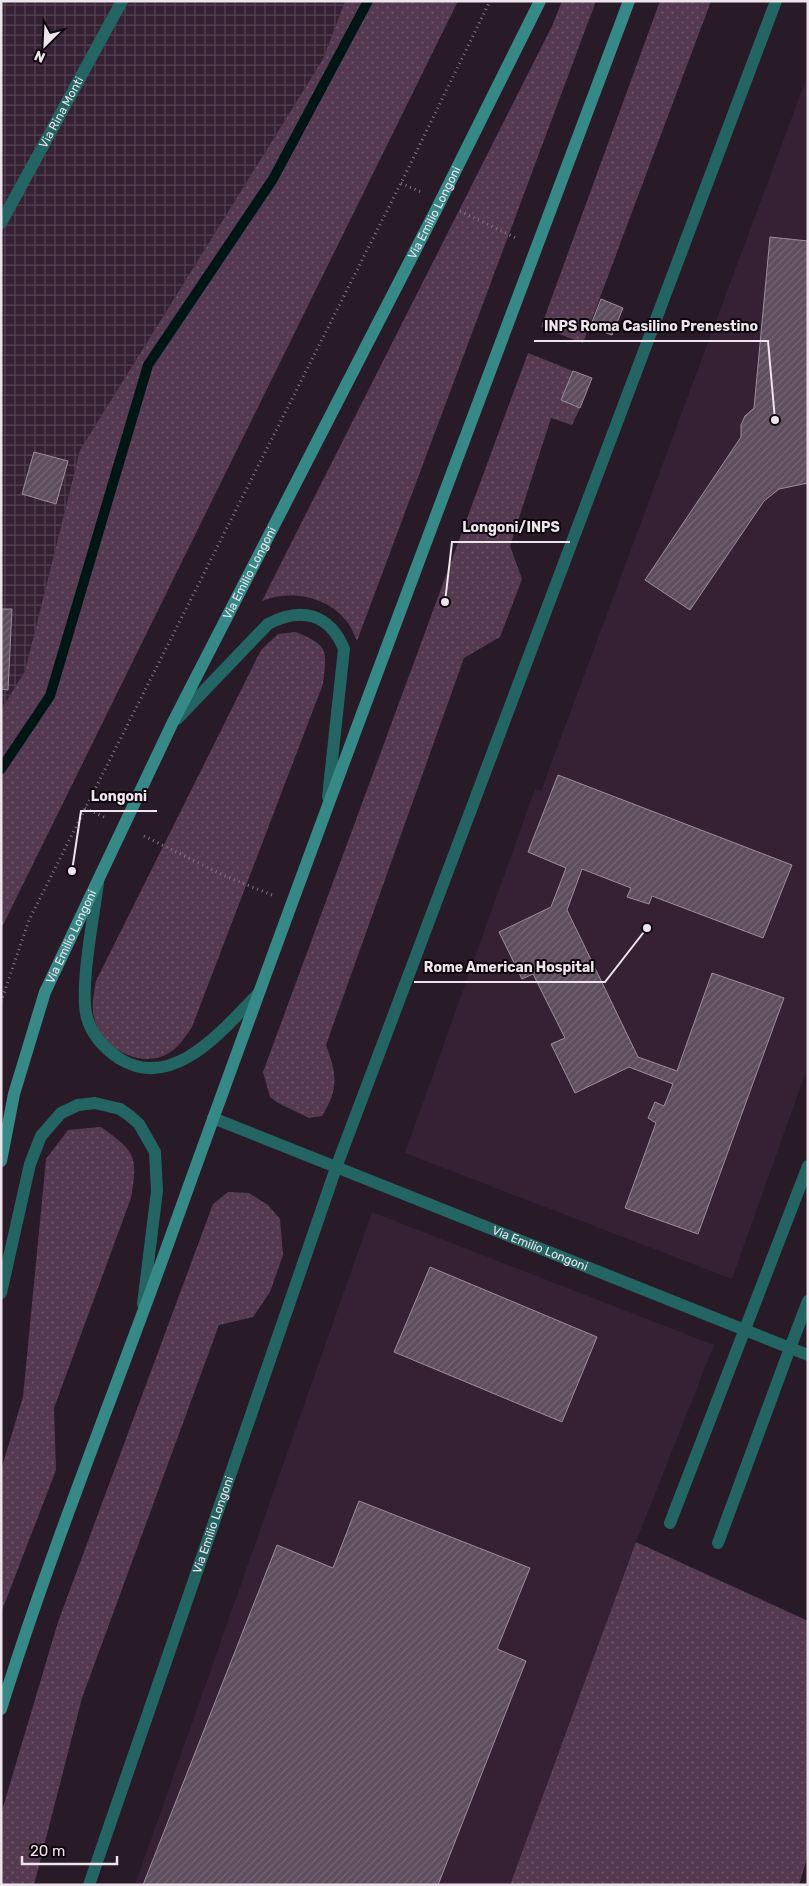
<svg xmlns="http://www.w3.org/2000/svg" width="809" height="1886" viewBox="0 0 809 1886" font-family="Rubik,sans-serif">
<style>
.built{fill:#352133}
.industrial{fill:url(#industrial-grid)}
.grass{fill:url(#grass-dots)}
.lines{fill:none;stroke-linecap:round;stroke-linejoin:round}
.stream{stroke:#001615;stroke-width:10}
.building{fill:url(#building-hatch);stroke:#9f8c9d}
.path{stroke:#837681;stroke-width:3;stroke-dasharray:1 4;stroke-linecap:butt}
.lane{stroke:#226563;stroke-width:12}
.street{stroke:#226563;stroke-width:12}
.secondary{stroke:#358987;stroke-width:12}
.labels{text-anchor:middle;stroke-width:4;stroke-linejoin:round;paint-order:stroke}
.street-label{font-size:12px;fill:#eee4ec;stroke:#0d070d}
.leader{fill:none;stroke:#eee4ec;stroke-width:2}
.callout-dot{fill:#eee4ec;stroke:#0d070d;stroke-width:2}
.callout-label{font-size:14px;text-anchor:middle;font-weight:bold;fill:#eee4ec;stroke:#0d070d;stroke-width:4;stroke-linejoin:round;paint-order:stroke}
</style>
<defs>
<pattern id="industrial-grid" width="8" height="8" patternUnits="userSpaceOnUse" patternTransform="scale(1.25)"><rect width="8" height="8" fill="#352133"/><path d="M0 4h8M4 0v8" fill="none" stroke="#534151"/></pattern>
<pattern id="grass-dots" width="8" height="8" patternUnits="userSpaceOnUse" patternTransform="scale(1.25)"><rect width="8" height="8" fill="#543950"/><path d="M2 2h.1M6 6h.1" fill="none" stroke="#6d5669" stroke-width="1.8" stroke-linecap="round"/></pattern>
<pattern id="building-hatch" width="6" height="6" patternUnits="userSpaceOnUse" patternTransform="scale(1.25)"><rect width="6" height="6" fill="#5e4d5c"/><path d="M-1 1l2-2M0 6l6-6M5 7l2-2" fill="none" stroke="#756674"/></pattern>
</defs>
<rect width="100%" height="100%" fill="#291a27"/>
<path class="built" d="M808,74V1066L732,1279L405,1153L535,789L541,791Z
M372,1212L714,1345L636,1542L510,1885H135Z"/>
<path class="industrial" d="M1,1H345L323,59L80,450L25,671L1,710Z"/>
<path class="grass" d="M345,1H458L1,929V710L25,671L80,450L323,59Z
M562,1H596L357,641C354,635 352,628 348,623C329,597 292,589 262,601L552,26Z
M660,1H711L583,343L541,327Z
M528,353L573,371L561,400L580,408L572,425L551,418L510,546L522,579L500,637L464,658L326,1045C337,1074 339,1089 322,1116L309,1118L278,1103L270,1097L263,1072Z
M296,632C329,646 327,649 323,684L192,1027C186,1036 179,1047 169,1053C139,1071 96,1045 93,1012C92,1002 94,992 96,981L261,650L278,634Z
M101,1127C136,1152 138,1156 131,1198L54,1408L56,1470L1,1613V1470L23,1397L46,1159L68,1130Z
M228,1192L249,1193L268,1205L280,1219L283,1255L270,1292L253,1317L219,1325L82,1698L34,1885H1V1814L58,1622L213,1204Z
M636,1542L808,1621V1855L799,1885H510Z"/>
<g class="lines">
<path class="stream" d="M1,769L50,696L148,365L273,179L368,1"/>
</g>
<path class="building" d="M770,237L808,241V483L779,489L764,501L690,610L645,580L741,437V425L745,416L754,408Z
M601,299L623,308L612,335L590,327Z
M573,371L592,378L580,408L561,400Z
M34,452L68,461L56,504L22,494Z
M1,609H12L8,690L1,689Z
M558,775L792,865L763,938L652,896L649,904L627,897L631,888L582,869L567,910L638,1057L677,1071L712,973L784,998L698,1234L625,1208L656,1123L648,1118L655,1102L664,1106L673,1084L629,1067L575,1093L551,1044L565,1038L533,974L522,979L499,932L551,907L566,868L528,852Z
M430,1267L597,1337L562,1422L394,1352Z
M359,1501L530,1568L497,1649L526,1661L438,1885H143L277,1545L333,1568Z"/>
<g class="lines">
<path class="path" d="M401,183L421,192
M460,211L516,238
M85,808L104,817
M144,836L225,876L272,895
M1,1002L29,920L405,175L490,1"/>
<g class="lane">
<path id="s1" d="M213,1118L790,1348L808,1301"/>
<path d="M670,1523L808,1166"/>
<path d="M718,1543L790,1348L808,1355"/>
<path id="s2" d="M89,1885L337,1165L776,1"/>
</g>
<g class="street">
<path id="s3" d="M1,223L122,1"/>
<path d="M177,719L268,624C301,606 330,614 344,649L328,797"/>
<path d="M98,883C94,915 79,990 87,1018C92,1035 105,1049 120,1059C174,1092 224,1028 258,994"/>
<path d="M1,1293L30,1164L41,1136L61,1113L78,1105L95,1103L120,1109L130,1116L139,1124L155,1152L157,1191L143,1304"/>
</g>
<g class="secondary">
<path id="s4" d="M1,1161L14,1094L45,992L172,724L436,210L540,1"/>
<path d="M1,1709C50,1552 112,1399 168,1244C317,828 474,415 629,1"/>
</g>
</g>
<g class="labels">
<g class="street-label">
<text dy="4" stroke="none"><textPath href="#s3" startOffset="126">Via Rina Monti</textPath></text>
<text dy="4" stroke="none"><textPath href="#s4" startOffset="1046">Via Emilio Longoni</textPath></text>
<text dy="4" stroke="none"><textPath href="#s4" startOffset="641">Via Emilio Longoni</textPath></text>
<text dy="4" stroke="none"><textPath href="#s4" startOffset="236">Via Emilio Longoni</textPath></text>
<text dy="4" stroke="none"><textPath href="#s1" startOffset="352">Via Emilio Longoni</textPath></text>
<text dy="4" stroke="none"><textPath href="#s2" startOffset="381">Via Emilio Longoni</textPath></text>
</g>
</g>
<path class="leader" d="M775 420L768 341H534M445 602L452 542H570M72 871L81 811H157M647 928L605 982H414"/>
<g class="callout-dot">
<circle cx="775" cy="420" r="5"/>
<circle cx="445" cy="602" r="5"/>
<circle cx="72" cy="871" r="5"/>
<circle cx="647" cy="928" r="5"/>
</g>
<g class="callout-label">
<text x="651" y="331">INPS Roma Casilino Prenestino</text>
<text x="511" y="532">Longoni/INPS</text>
<text x="119" y="801">Longoni</text>
<text x="509" y="972">Rome American Hospital</text>
</g>
<rect width="809" height="1886" fill="none" stroke="#eee4ec" stroke-width="5"/>
<g transform="translate(45 45) rotate(204)" stroke="#0d070d" stroke-width="4" paint-order="stroke">
<path d="M0-4L9 19L0 12L-9 19Z" fill="#eee4ec"/>
<text y="-8" font-size="14" font-weight="bold" text-anchor="middle" fill="#eee4ec">N</text>
</g>
<path d="M22 1856v8h95v-8" fill="none" stroke="#eee4ec" stroke-width="2.5"/>
<text x="30" y="1856" font-size="15" fill="#eee4ec" stroke="#0d070d" stroke-width="4" paint-order="stroke">20 m</text>
</svg>
